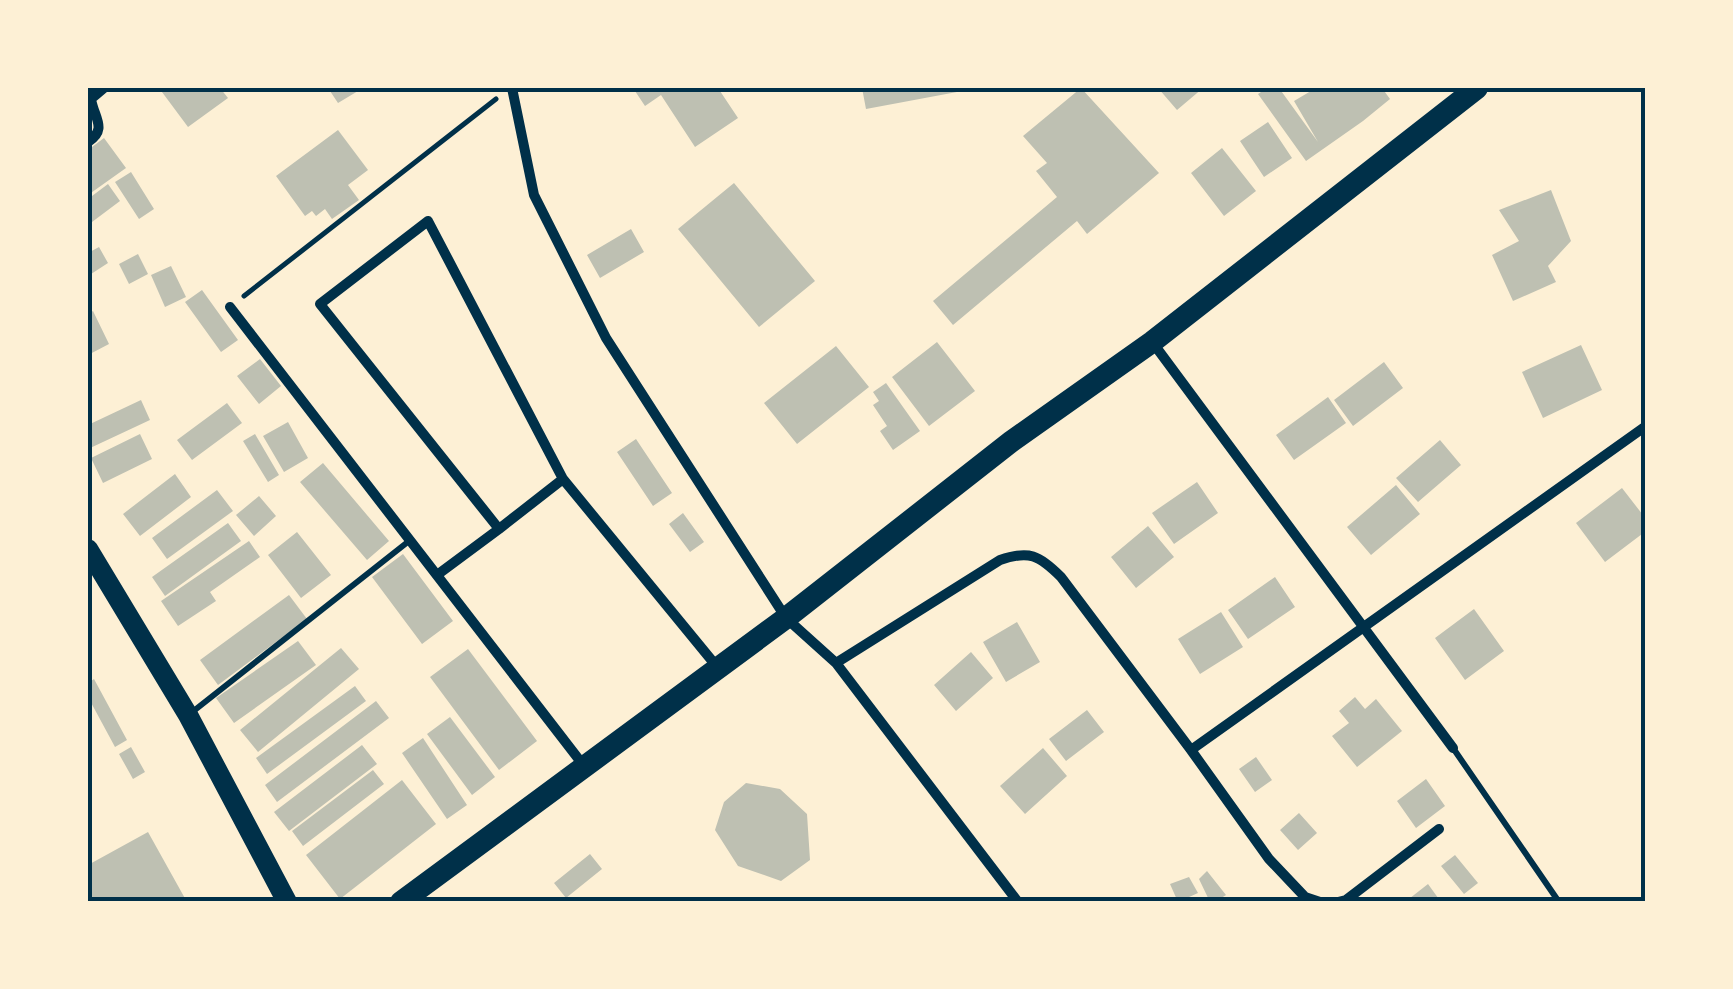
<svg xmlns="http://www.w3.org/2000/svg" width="1733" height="989" viewBox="0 0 1733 989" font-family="Jost,sans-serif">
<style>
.building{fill:#bec0b2}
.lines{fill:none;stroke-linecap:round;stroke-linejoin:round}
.path{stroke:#003049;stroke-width:5}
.service{stroke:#003049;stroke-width:6}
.minor{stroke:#003049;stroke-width:10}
.secondary{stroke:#003049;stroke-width:20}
.primary{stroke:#003049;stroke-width:22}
.neatline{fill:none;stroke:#003049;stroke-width:4}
</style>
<rect width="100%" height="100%" fill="#fdf0d5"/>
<path class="building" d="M159,88H220L228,98L188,127Z
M328,88H363L338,103Z
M633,88H718L738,118L695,147L661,95L645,106Z
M862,88H973V89L866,109Z
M1081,88L1159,173L1087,234L1077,221L953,325L933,301L1057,197L1036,171L1047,163L1023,136Z
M1158,88H1203L1177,110Z
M1267,88H1279L1318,142L1294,101L1316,88H1382L1390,99L1363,121L1306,161L1258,94Z
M1268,122L1292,158L1264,177L1240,141Z
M338,130L368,170L348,185L359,200L332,219L325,209L316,216L312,211L305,216L276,176Z
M104,138L126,168L88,195V150Z
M1222,148L1256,191L1224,216L1191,173Z
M131,172L154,209L139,219L115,182Z
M734,183L815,281L759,327L678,229Z
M108,184L120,201L88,225V199Z
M1551,190L1571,241L1548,266L1556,282L1513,301L1492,255L1519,241L1499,210Z
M631,229L644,252L600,278L587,255Z
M99,247L108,263L88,276V253Z
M138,254L148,274L129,284L119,264Z
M171,266L186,297L165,307L151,275Z
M202,290L238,340L221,352L185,302Z
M93,311L109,344L88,355V314Z
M937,342L975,391L929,426L892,377Z
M1581,345L1602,390L1543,418L1522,372Z
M836,346L869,387L797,444L764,403Z
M260,359L281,386L259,404L237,376Z
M1384,362L1403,388L1353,426L1334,400Z
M886,383L920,431L893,450L880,431L887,426L873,405L879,401L873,392Z
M1328,397L1346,423L1294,460L1276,435Z
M141,400L150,420L88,449V425Z
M227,403L242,423L192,460L177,440Z
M288,422L308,458L284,472L263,436Z
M140,434L152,459L103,483L91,458Z
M255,434L279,475L268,482L243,441Z
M636,439L672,493L653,506L617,452Z
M1440,440L1461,465L1418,502L1396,478Z
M323,463L389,541L367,560L300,482Z
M175,474L191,497L140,536L123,514Z
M1197,482L1218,513L1174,544L1152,513Z
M1396,485L1420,514L1371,555L1347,527Z
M1622,488L1646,519V531L1605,562L1576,523Z
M217,490L233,511L167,559L152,538Z
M259,496L276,516L254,536L236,515Z
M683,513L704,542L690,552L669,524Z
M228,523L241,541L165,596L152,577Z
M1148,526L1174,557L1136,588L1111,557Z
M297,532L331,575L301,598L268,555Z
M249,541L260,557L210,592L216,601L178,626L161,601Z
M403,554L453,621L422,644L372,577Z
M1275,577L1295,607L1248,639L1228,610Z
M289,595L307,619L218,685L200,660Z
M1474,609L1504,651L1465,680L1435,638Z
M1221,612L1243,647L1200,674L1178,639Z
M1017,622L1040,662L1006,682L983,642Z
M298,641L316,665L234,723L216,698Z
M341,648L359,669L258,752L240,730Z
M468,649L537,741L499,770L430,677Z
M971,652L993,678L956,711L934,685Z
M94,679L127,740L115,747L88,697V683Z
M355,686L366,701L267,774L256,758Z
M1355,697L1365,709L1376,699L1402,731L1357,767L1332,736L1349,723L1339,711Z
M376,701L389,718L277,802L265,785Z
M1087,710L1104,732L1066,761L1049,739Z
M450,717L495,777L472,795L427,734Z
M423,738L467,805L447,819L402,753Z
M362,745L377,764L289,831L274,812Z
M131,747L145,772L133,779L119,754Z
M1043,748L1067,776L1025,814L1000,786Z
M1256,757L1272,780L1255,792L1239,769Z
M373,770L384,784L303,846L292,831Z
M1426,779L1445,806L1416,828L1397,801Z
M402,780L436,824L340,899L306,855Z
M746,783L780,789L807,814L810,860L781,881L738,866L715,830L724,802Z
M1299,813L1317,833L1298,850L1280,830Z
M148,832L187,902H88V865Z
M590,854L602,869L566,898L554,883Z
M1455,855L1478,883L1464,894L1441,866Z
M1207,871L1226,895L1215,902H1210L1199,879Z
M1189,877L1198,893L1178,902L1170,884Z
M1428,884L1441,902H1405Z"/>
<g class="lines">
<path class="path" d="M244,296L496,99"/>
<path class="service" d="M191,713L409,541
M1453,748L1559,902"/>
<path class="minor" d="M512,88L534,195L606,338L786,618L836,663L1018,902
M88,142C108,129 94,118 91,99L104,88
M230,307L584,766
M1153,343L1453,748
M499,529L563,479
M437,575L499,529L320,304L428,221L563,479L718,668
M836,663L1000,560C1029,550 1039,555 1061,577L1191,750L1269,859L1305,897L1320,902
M1191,750L1646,426
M1338,902L1346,900L1439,829"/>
<path class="secondary" d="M88,549L188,715L287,902"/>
<path class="primary" d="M401,902L786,618L1012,441L1152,342L1477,88"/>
</g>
<rect width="1733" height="989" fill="none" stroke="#fdf0d5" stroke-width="180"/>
<rect x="90" y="90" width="1553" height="809" class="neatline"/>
</svg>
